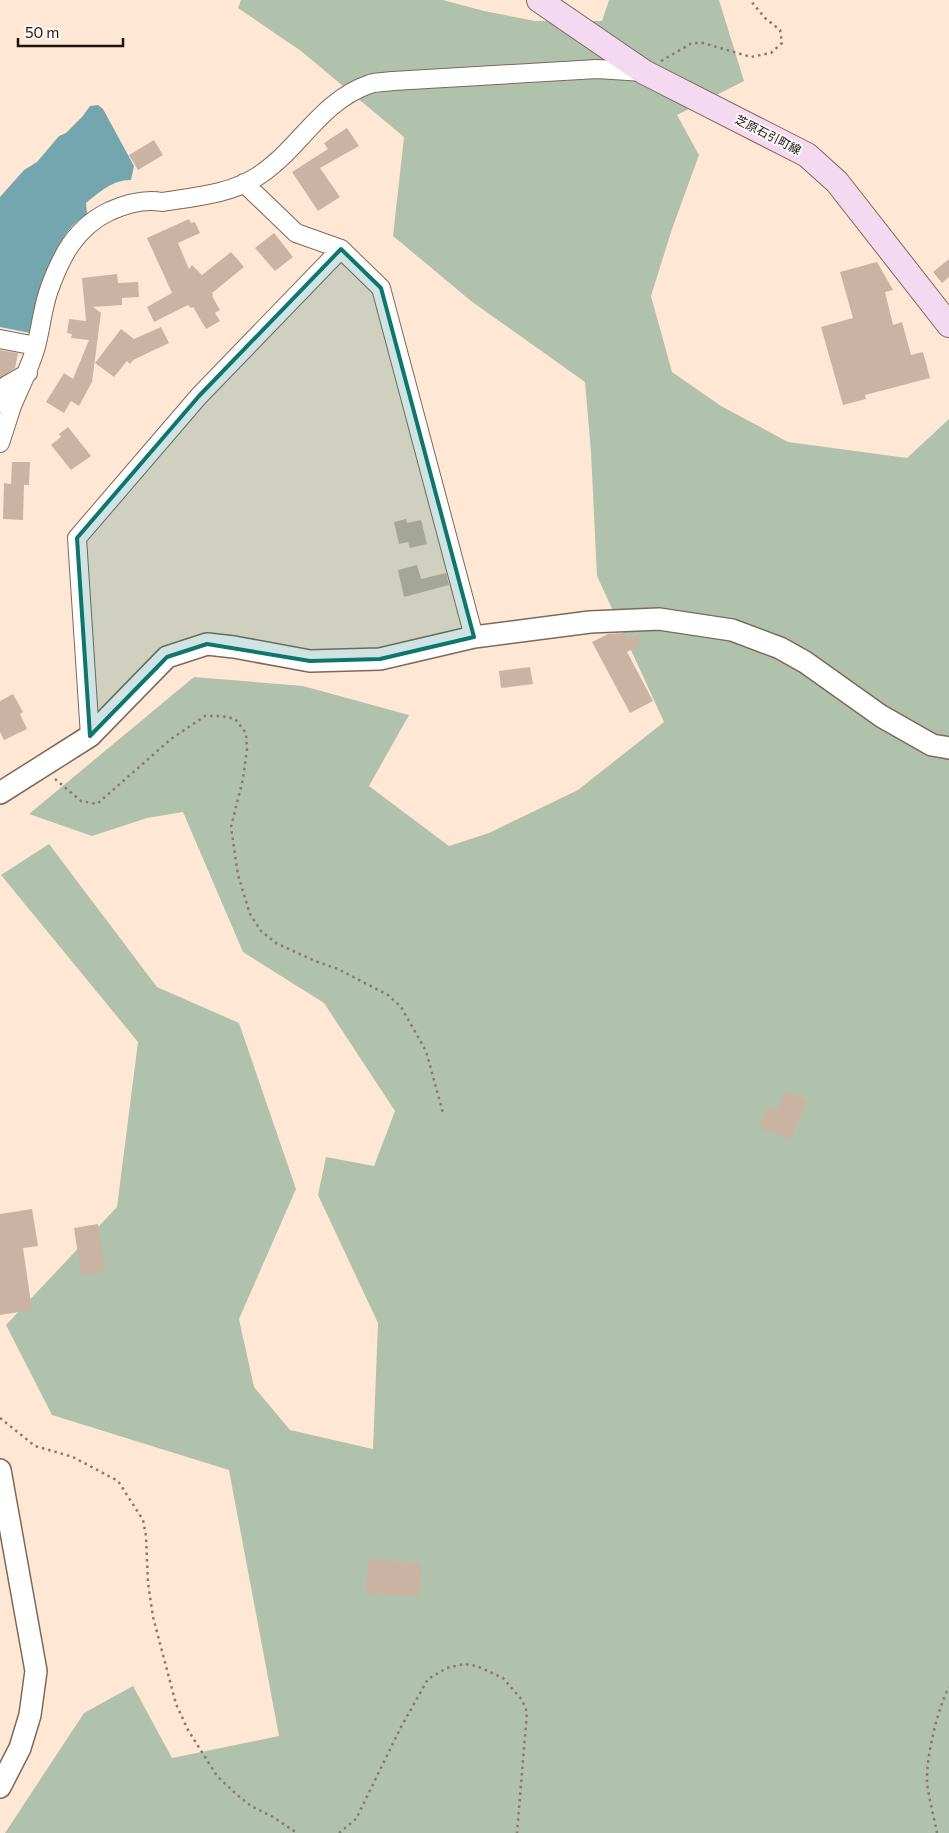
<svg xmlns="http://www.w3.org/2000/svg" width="949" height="1833" viewBox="0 0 949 1833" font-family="Commissioner,'Noto Sans JP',sans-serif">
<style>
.green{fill:#b0c2ab}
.water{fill:#73a6af}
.building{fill:#cab3a2}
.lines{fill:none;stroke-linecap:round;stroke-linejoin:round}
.minor-casing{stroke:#7e6959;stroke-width:20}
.tertiary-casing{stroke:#7e6959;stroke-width:24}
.secondary-casing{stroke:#7e6959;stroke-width:26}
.path{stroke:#897a6d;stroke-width:2.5;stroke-dasharray:2.5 4;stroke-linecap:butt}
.minor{stroke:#fff;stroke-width:18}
.tertiary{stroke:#fff;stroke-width:21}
.secondary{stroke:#f5d9f0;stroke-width:24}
.marked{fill:#0f766e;fill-opacity:0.2;stroke:#0f766e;stroke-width:4;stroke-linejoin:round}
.labels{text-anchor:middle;stroke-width:4;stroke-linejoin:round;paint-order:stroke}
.street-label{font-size:12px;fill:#1c140d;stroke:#fdf8f5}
</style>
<rect width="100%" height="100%" fill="#ffe7d5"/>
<path class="green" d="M241,0H443L484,11L535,21H602L609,0H719L744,81L677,115L699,155L672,229L651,296L672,372L721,406L788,442L907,458L949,419V1833H5L84,1713L133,1686L172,1758L279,1736L229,1470L52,1415L6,1325L117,1207L138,1042L1,875L49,844L157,987L239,1023L296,1189L239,1319L254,1387L290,1430L373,1449L378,1323L318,1195L326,1157L374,1166L395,1111L324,1003L243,952L183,812L147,818L92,836L29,814L194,677L303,686L409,715L369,786L449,846L489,833L578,790L664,722L597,576L591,452L585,382L471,301L393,236L404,137L301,51L238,8Z"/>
<path class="water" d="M98,105L103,109L134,166L131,180C112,180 100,192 86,203L87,214C83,217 78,220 74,224C59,239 37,286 35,307C34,316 35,325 35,334L0,327V197L24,170L37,162L59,136L66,133L82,117L90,106Z"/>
<path class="building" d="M347,128L359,146L320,168L340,197L318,211L292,172L328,149L324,143Z
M154,140L163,155L138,170L129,155Z
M189,219L191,223L195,222L200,233L178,243L189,269L192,265L202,275L231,252L244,267L212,293L213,295L212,296L220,310L215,313L220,321L206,329L193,307L191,308L188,305L154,322L147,307L172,293L147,238Z
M274,233L293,257L275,271L255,248Z
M949,259V277L942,283L933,272Z
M877,262L893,290L885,292L893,325L902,322L911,355L923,352L930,378L865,395L866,399L843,405L821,327L853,318L840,272Z
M117,274L118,283L138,282L139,297L122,298V305L93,307L101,313L92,382L79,406L71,401L64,413L46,402L64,373L73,379L89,340L71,338L72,334L67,333L69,319L86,321L82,278Z
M161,327L169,343L133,360L130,364L127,361L114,377L95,363L121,329L134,339Z
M0,350L18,353L15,368L0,378Z
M68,427L91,456L71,470L51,445L61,437L59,434Z
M12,462H30L29,485H24L23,520L3,519L4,483L11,484Z
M406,519L407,523L421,520L427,544L410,548L408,542L399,544L394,522Z
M417,565L421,579L446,573L449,585L404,597L398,570Z
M624,633L627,639L636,635L642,644L627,652L653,701L630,713L592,642L608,634Z
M530,667L533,684L501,688L499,671Z
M13,694L23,712L20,714L27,729L4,740L0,732V701Z
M785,1091L807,1100L790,1140L759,1127L768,1107L777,1110Z
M32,1209L38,1246L23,1248L32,1310L0,1315V1214Z
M98,1224L105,1271L81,1275L74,1228Z
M369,1559L422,1564L419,1597L366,1593Z"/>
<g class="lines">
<defs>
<path id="minor" d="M244,183L296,233L341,249L381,288L474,637
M0,339L36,346
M0,403L7,385L28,373
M0,443C4,431 8,418 12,406C20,387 29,369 35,350C41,330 42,309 49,290C61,256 76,227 110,211C126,204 145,199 162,202C194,197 231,194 258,176C300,149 320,101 370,84C377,82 386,82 393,81L597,69L644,72
M90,736L77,538L199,396L341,249"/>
<path id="tertiary" d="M0,793L90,736L167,657L207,644L234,647L310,661L380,659L474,637L590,622L659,619L732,630L780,648L805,662L881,716L932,745L949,748
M0,1470L36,1671L30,1715L20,1748L0,1787"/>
<path id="secondary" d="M539,0L644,72L807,155L837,182L949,325"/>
</defs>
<use href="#minor" class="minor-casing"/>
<use href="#tertiary" class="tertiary-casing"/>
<use href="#secondary" class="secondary-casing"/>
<path class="path" d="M661,61L692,43H703L751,57L771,53L782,43L780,30L765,18L750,0
M55,779L81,801L97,804L171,739L205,716H222L235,719L246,733L247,749L243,779L231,827L238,875L250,914L261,931L276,943L315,961L338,969L388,995L401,1007L426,1051L443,1113
M0,1418L35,1446L73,1457L118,1481L143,1520L146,1536L148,1583L153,1617L176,1704L188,1730L217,1776L235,1793L251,1806L273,1817L297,1833
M339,1833L356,1819L401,1727L428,1679L447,1668L464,1664L477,1666L503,1678L522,1700L527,1712L517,1833
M937,1833C934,1817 929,1799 927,1783C926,1757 937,1710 949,1687"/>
<use href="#minor" class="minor"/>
<use href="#tertiary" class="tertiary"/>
<use href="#secondary" class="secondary"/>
</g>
<path class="marked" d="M341,249L381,288L474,637L380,659L310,661L207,644L167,657L90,736L77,538L199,396Z"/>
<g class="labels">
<g class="street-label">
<text transform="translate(768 135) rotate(27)" y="4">芝原石引町線</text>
</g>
</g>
<path d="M18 38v8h105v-8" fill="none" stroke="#1c140d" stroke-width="2.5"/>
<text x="25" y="38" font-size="15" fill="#1c140d" stroke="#fdf8f5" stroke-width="4" paint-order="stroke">50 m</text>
</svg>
